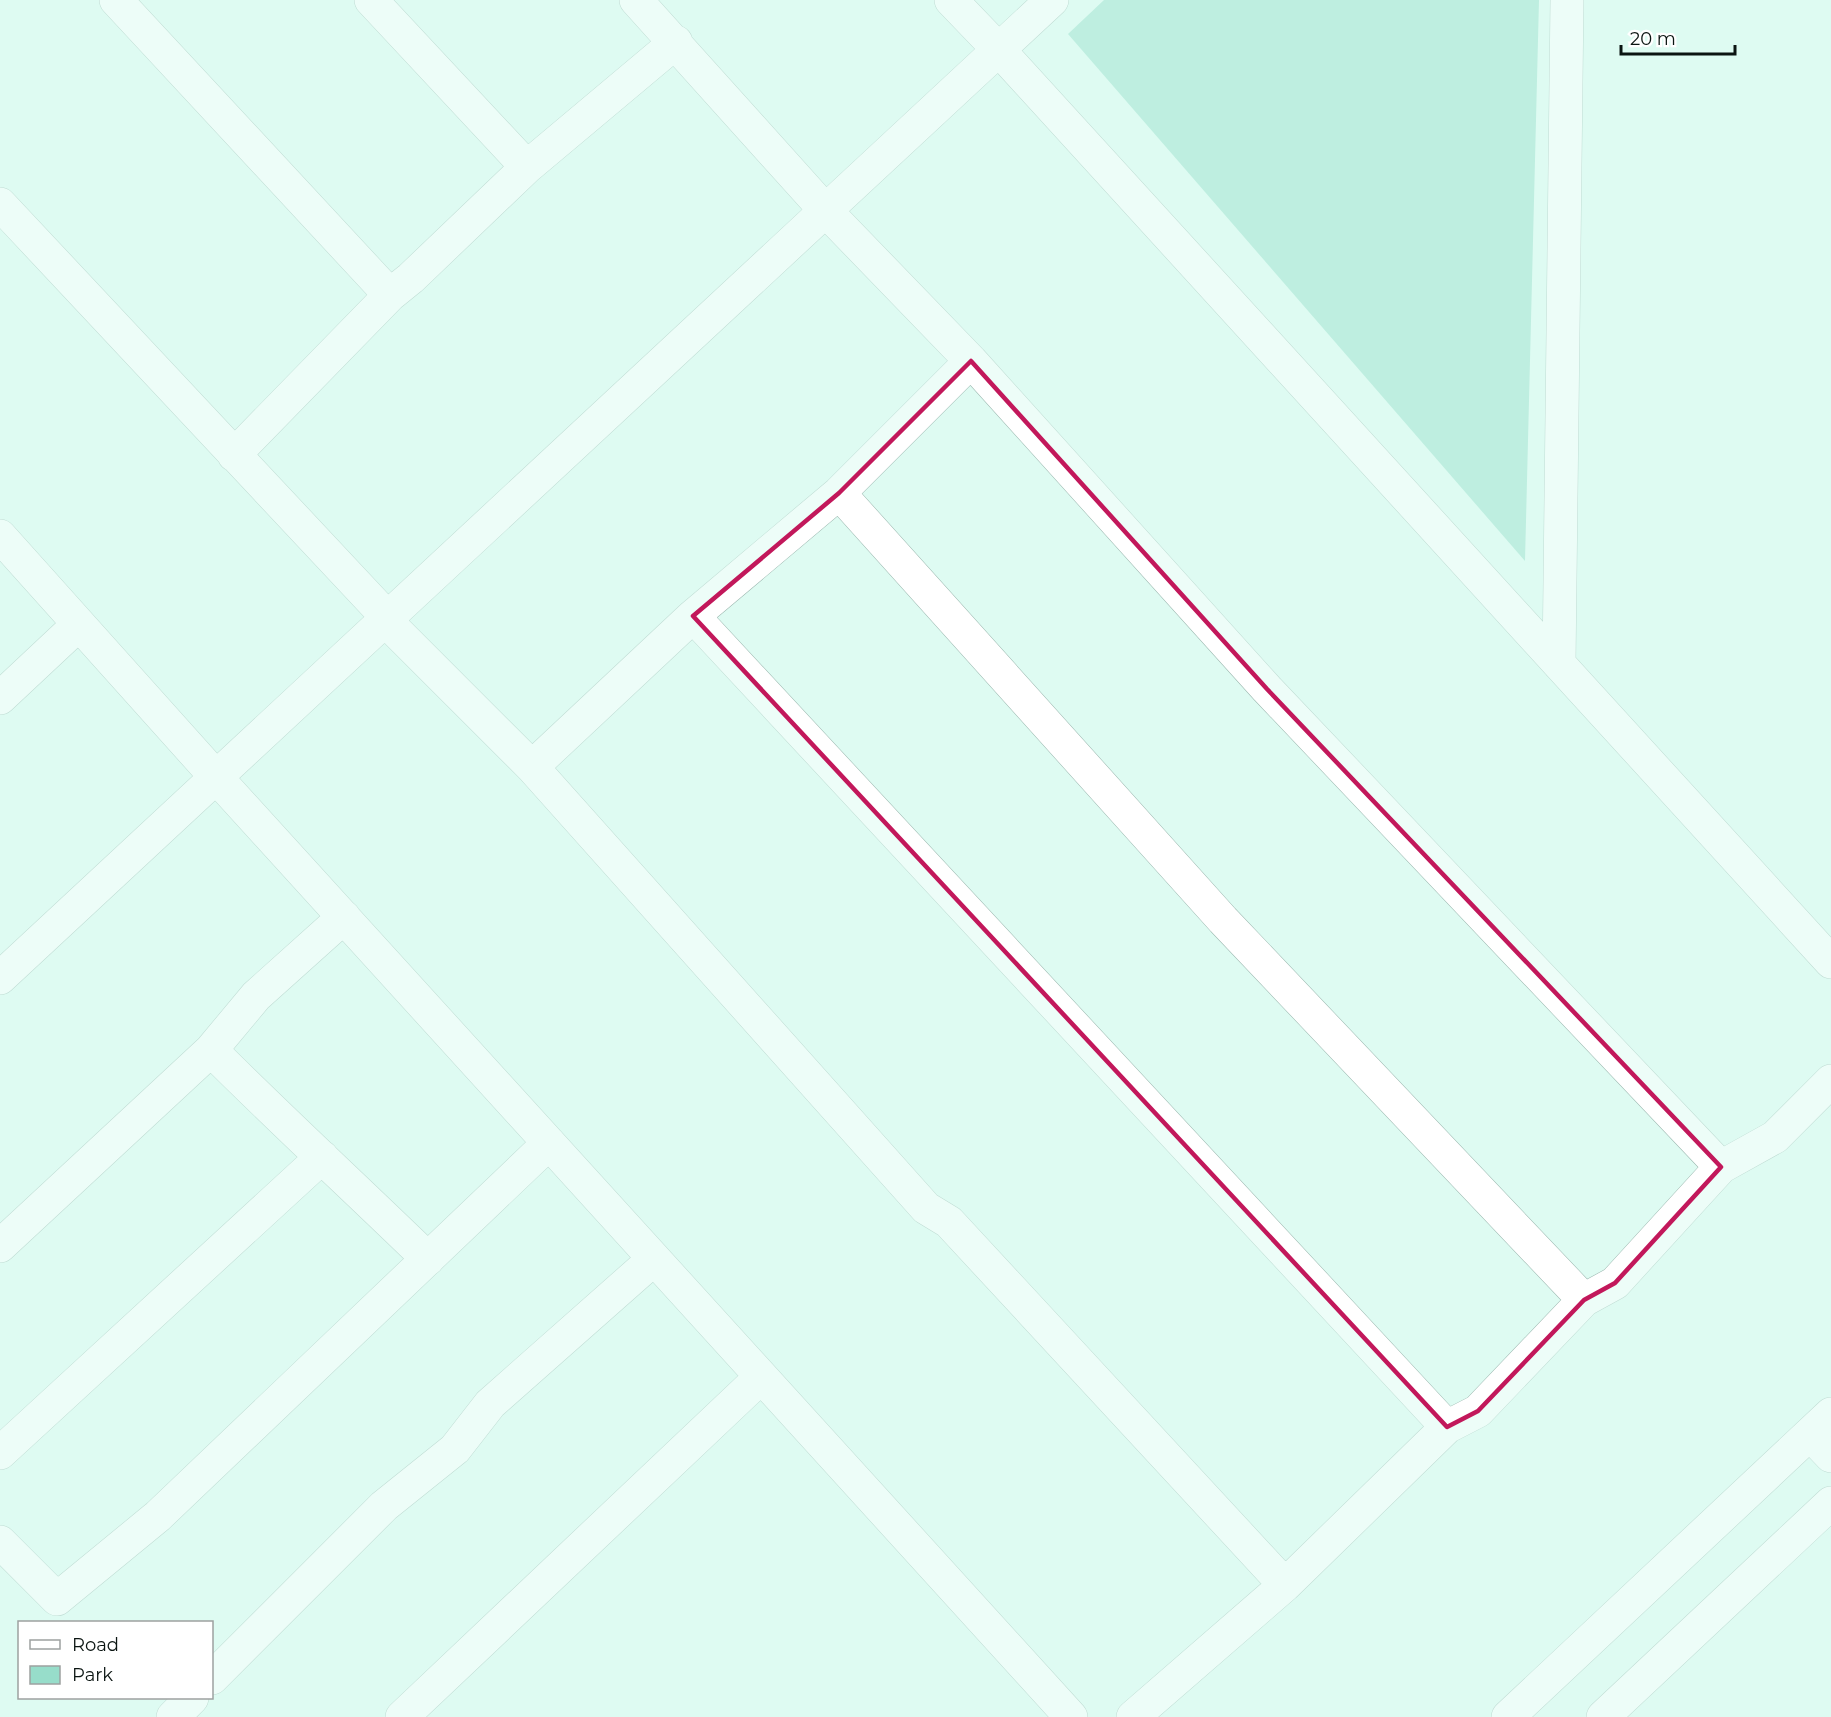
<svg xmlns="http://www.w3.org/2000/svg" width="1831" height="1717" viewBox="0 0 1831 1717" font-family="Montserrat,sans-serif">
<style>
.green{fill:#97ddca}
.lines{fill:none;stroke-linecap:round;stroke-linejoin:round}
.minor-casing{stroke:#9bb7af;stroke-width:34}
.minor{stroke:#fff;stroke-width:33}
.marked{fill:none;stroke:#c2185b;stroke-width:4.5;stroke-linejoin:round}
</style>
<rect width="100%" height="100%" fill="#defbf2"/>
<path class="green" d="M1104,0H1539L1525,561L1068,34Z"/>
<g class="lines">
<defs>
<path id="minor" d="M116,0L390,295
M371,0L527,167
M636,0L825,210L971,361L1267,689L1721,1167
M951,0L999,50L1831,962
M0,204L387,617L385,620L532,767L926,1208L949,1222L1285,1585
M234,455L390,295L411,278L527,167L676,42
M839,493L1223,920L1584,1300
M0,536L216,777L1071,1717
M693,616L1447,1427L1285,1585L1133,1717
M1559,664L1567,0
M0,698L79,624
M532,767L693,616L839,493L971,361
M0,978L1052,0
M211,1050C282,1121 356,1189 428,1259
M0,1246L211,1050L256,996L344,917
M1447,1427L1478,1411L1584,1300L1615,1283L1721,1167L1775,1137L1831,1081
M1810,1434L1831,1456
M0,1453L322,1157
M0,1542L57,1599L158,1516L549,1143
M212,1678L384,1506L455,1449L490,1404L654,1259
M173,1717L192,1698
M402,1717L761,1377
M1508,1717L1831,1414
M1603,1717L1831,1503"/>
</defs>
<use href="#minor" class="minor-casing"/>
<use href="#minor" class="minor"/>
</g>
<path d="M0 0H1831V1717H0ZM971,361L1267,689L1721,1167L1615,1283L1584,1300L1478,1411L1447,1427L693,616L839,493Z" fill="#defbf2" fill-opacity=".55" fill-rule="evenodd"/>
<path class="marked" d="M971,361L1267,689L1721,1167L1615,1283L1584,1300L1478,1411L1447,1427L693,616L839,493Z"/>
<rect x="18" y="1621" width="195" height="78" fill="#ffffff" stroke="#9da1a0" stroke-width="1.5"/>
<rect x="30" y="1640" width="30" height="9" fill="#ffffff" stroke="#9da1a0" stroke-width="1.5"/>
<text x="72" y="1651" font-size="18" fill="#0b1512">Road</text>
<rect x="30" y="1666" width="30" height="18" fill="#97ddca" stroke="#9da1a0" stroke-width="1.5"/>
<text x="72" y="1681" font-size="18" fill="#0b1512">Park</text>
<path d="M1621 45v9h114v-9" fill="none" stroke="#0b1512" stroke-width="3"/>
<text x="1630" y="45" font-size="18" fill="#0b1512" stroke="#ffffff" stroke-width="4.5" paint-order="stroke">20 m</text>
</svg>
